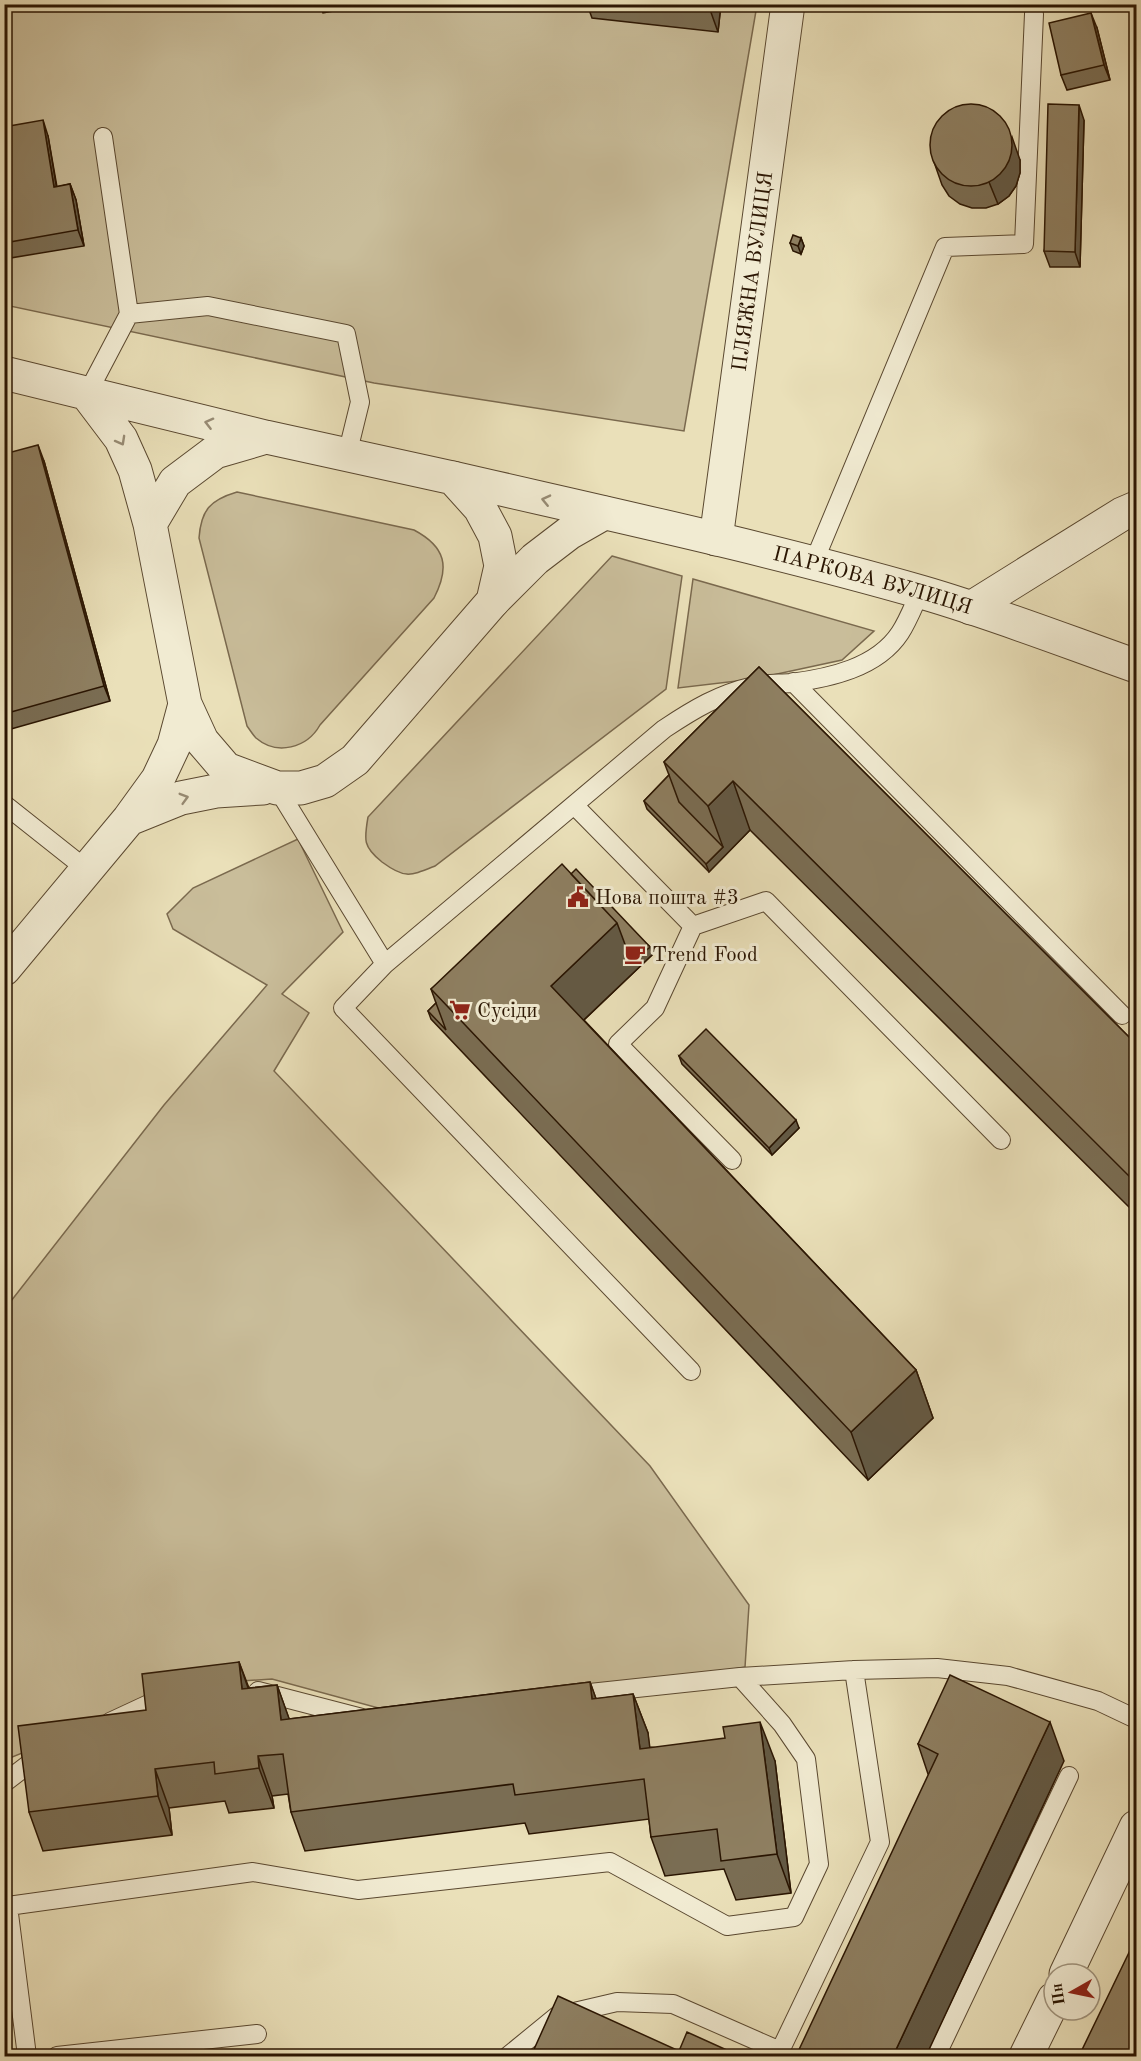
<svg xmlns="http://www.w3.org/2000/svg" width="1141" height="2061" viewBox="0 0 1141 2061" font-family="'Old Standard TT',serif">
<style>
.green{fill:#c9bd9a;stroke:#7a694e;stroke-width:1.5}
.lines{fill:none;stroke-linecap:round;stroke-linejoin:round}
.service-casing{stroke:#5a4830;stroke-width:20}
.minor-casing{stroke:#5a4830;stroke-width:35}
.tertiary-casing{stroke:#5a4830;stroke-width:35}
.service{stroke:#f1ebd2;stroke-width:18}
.minor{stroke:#f1ebd2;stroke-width:33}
.tertiary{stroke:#f1ebd2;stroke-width:33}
.wall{fill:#7a6d53;stroke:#2a1502;stroke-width:1.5}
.shaded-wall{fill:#635944;stroke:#2a1502;stroke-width:1.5}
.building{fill:#8e7f61;stroke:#2a1502;stroke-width:1.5}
.oneway{stroke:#978b74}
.labels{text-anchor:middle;stroke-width:6;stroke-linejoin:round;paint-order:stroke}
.street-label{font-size:21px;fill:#2a1502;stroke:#f1ebd2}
.poi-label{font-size:21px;fill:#2a1502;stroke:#f1ebd2;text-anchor:start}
</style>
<rect width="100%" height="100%" fill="#eae0b9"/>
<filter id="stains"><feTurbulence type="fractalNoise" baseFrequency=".00333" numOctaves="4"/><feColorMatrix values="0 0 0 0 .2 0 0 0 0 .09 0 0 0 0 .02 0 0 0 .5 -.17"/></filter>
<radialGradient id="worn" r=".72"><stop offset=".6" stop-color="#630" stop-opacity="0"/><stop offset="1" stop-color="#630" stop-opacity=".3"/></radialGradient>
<path class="green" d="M5,5H757L684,431L374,383L5,305Z
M237,492L414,530C446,547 450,567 434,598L320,725C307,748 277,756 256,738C253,735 250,730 247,726L199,538C201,510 210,500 237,492Z
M612,556L682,576L666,689L435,866C410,876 405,879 382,862C363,847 364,840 368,817Z
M693,579L874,631L842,660L754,679L678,688Z
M298,839L343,932L282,994L309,1013L274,1071L650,1466L749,1605L745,1667L689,1677L382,1709L272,1679L211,1683L151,1701L5,1760L4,1310L164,1105L267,985L173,929L167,914L193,888Z"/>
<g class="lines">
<defs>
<path id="service" d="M129,314L208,306L346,334L360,402L347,455
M87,394L129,314L103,137
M813,564L945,247L1024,244L1034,14
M793,682L1122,1015
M277,788L385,964L664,729C694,709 719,694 754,686C766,683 779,684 791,683C829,678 877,668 900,633C908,621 914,605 920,592
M4,804L86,869
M574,805L693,926
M385,964L343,1008L691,1371
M732,1160L618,1044L655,1008L693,926L766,901L1001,1140
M258,1691L362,1718
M571,1695L740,1677L854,1670L937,1668L1008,1676L1098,1701L1136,1719
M110,1722L153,1702L168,1700
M4,1783L42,1754
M4,1904L8,1906L27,2056
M8,1906L253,1872L358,1890L610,1862L727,1926L794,1917L819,1864L806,1759L782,1724L740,1677
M57,2056L257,2034
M508,2056L557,2016L617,2002L673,2004L780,2051L880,1842L854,1670
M936,2056L1069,1776"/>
<g id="minor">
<path id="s1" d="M453,478C609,514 767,548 921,592C994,613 1065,641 1136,666"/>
<path id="s2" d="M716,539L788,4"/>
<path d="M493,601L535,559L569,533L604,513"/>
<path d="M971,608L1122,514L1136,508"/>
<path d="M1066,1974L1136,1827"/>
<path d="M1026,2056L1054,1999"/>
</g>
<path id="tertiary" d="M4,373L265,437
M87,394L121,439L135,470L150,524L185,704L202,741L226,769L277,788H301L325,781L355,760L493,601L501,566L495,536L480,508L453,478L266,437L215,452L175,482L150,524
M129,819L181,798L216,791L263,788
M4,969L129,819L158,779L174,745L185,704"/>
</defs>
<use href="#service" class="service-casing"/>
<use href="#minor" class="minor-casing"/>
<use href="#tertiary" class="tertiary-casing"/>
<use href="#service" class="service"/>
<use href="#minor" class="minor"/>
<use href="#tertiary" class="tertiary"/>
</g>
<path class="wall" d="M320,4H355L356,7L323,13Z
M462,4H511L499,9Z
M587,4H721L718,32L592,18Z
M1097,28L1110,80L1067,90L1061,75Z
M1084,120L1080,267H1050L1044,251Z
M4,127L48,136L57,187L70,184L76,200L84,246L4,259Z
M1020,160V173L1016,186L1009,196L998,204L986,208H972L960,204L949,196L942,185L934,162Z
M801,238L804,246L801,254L793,251L790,243Z
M4,454L44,461L110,701L4,731Z
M759,667L1137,1045V1215L750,830L709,872L647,809L644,801L669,775L664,762Z
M571,874L650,947L652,955L584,1020L916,1370L933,1418L868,1480L431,1019L428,1011L436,1003L431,989Z
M679,1056L799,1128L772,1155L682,1064Z
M239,1662L249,1688L277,1685L289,1719L590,1682L596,1699L633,1694L648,1733L649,1747L775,1761L791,1893L736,1900L724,1869L665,1876L651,1837L649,1819L529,1834L525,1823L305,1851L291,1812L288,1794L272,1796L274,1808L229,1813L225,1801L169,1808L172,1835L43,1851L29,1812L146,1710Z
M918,1744L1064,1761L928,1774Z"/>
<path class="shaded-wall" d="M708,4H721L718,32Z
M1091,13L1097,28L1110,80L1104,65Z
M1079,105L1084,120L1080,267L1075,252Z
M43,120L48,136L59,203L54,187Z
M1012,137L1020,160V173L1016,186L1009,196L998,204L989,182Z
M70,184L76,200L84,246L78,230Z
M801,238L804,246L801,254L798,246Z
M38,445L44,461L110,701L104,686Z
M733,781L750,830L709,872L706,864L723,847L708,806Z
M617,923L650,947L652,955L569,1034L551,986Z
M796,1120L799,1128L772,1155L769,1148Z
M916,1370L933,1418L868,1480L851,1432Z
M239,1662L253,1702L242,1689Z
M590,1682L604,1721L592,1699Z
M277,1685L291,1724L281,1720Z
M633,1694L648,1733L655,1788L640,1749Z
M760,1722L775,1761L791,1893L777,1854Z
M1050,1722L1064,1761L926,2056H893Z
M258,1756L272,1796L274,1808L259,1768Z
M155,1769L169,1808L172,1835L158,1796Z"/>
<path class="building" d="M1091,13L1104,65L1061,75L1049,23Z
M930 145a41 41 0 1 1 82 0a41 41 0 1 1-82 0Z
M1048,104L1079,105L1075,252L1044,251Z
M43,120L54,187L70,184L78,230L4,243V127Z
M793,235L801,238L798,246L790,243Z
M38,445L104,686L4,714V454Z
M759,667L1137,1045V1184L733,781L708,806L664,762Z
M669,775L679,802L723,847L706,864L644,801Z
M562,864L617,923L551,986L916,1370L851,1432L431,989Z
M576,869L650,947L632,963L617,923L571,874Z
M436,1003L446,1030L428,1011Z
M706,1029L796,1120L769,1148L679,1056Z
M239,1662L242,1689L277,1685L281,1720L590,1682L592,1699L633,1694L640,1749L725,1738L723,1727L760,1722L777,1854L721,1861L717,1829L651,1837L644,1779L515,1795L513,1784L291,1812L283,1754L258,1756L259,1768L215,1774L214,1762L155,1769L158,1796L29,1812L18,1726L146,1710L142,1674Z
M950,1675L1050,1722L893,2056H796L938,1754L918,1744Z
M1137,1936V2056H1079Z
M558,1996L679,2051L687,2032L740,2056H531Z"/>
<defs><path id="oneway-chevron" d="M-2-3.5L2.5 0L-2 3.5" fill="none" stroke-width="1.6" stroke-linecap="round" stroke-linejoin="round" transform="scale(1.5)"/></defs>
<g class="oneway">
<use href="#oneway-chevron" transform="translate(209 423) rotate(-166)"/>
<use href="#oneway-chevron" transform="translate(121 441) rotate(61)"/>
<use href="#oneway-chevron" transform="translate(546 500) rotate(-167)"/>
<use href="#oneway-chevron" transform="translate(184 798) rotate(-16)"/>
</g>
<defs>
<symbol id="civic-bare" viewBox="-9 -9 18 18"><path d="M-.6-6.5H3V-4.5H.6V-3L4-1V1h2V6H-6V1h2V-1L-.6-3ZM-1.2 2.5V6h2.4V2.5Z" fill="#8f2418" stroke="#f1ebd2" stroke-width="2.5" paint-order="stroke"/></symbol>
<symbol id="cafe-bare" viewBox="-9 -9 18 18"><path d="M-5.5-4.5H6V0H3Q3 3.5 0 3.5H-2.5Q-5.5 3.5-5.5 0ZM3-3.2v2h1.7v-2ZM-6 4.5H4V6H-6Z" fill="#8f2418" stroke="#f1ebd2" stroke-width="2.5" paint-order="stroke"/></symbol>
<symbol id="supermarket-bare" viewBox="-9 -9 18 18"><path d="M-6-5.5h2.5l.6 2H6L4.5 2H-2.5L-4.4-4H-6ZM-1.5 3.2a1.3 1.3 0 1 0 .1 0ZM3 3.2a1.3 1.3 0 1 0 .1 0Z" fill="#8f2418" stroke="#f1ebd2" stroke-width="2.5" paint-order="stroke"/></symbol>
</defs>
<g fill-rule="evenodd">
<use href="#civic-bare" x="563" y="882" width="30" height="30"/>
<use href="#cafe-bare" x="620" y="939" width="30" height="30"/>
<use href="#supermarket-bare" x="445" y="995" width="30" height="30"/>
</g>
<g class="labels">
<g class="street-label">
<text dy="7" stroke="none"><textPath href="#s2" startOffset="270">ПЛЯЖНА ВУЛИЦЯ</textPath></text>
<text dy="7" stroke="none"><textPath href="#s1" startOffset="432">ПАРКОВА ВУЛИЦЯ</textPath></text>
</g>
<g class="poi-label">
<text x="595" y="904">Нова пошта #3</text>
<text x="652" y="961">Trend Food</text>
<text x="477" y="1017">Сусіди</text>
</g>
</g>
<rect width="1141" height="2061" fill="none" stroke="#eae0b9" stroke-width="24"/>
<rect x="6" y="6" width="1129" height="2049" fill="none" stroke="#2a1502" stroke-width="3"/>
<rect x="12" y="12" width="1117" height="2037" fill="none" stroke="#2a1502" stroke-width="1.5"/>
<g transform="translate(1072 1992) rotate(261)"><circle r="28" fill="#f1ebd2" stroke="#a1957f" stroke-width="1.5"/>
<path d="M0-4.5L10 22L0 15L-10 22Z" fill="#8f2418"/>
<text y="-9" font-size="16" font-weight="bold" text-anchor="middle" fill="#2a1502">Пн</text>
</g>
<rect width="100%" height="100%" filter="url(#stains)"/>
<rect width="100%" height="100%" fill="url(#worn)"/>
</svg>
